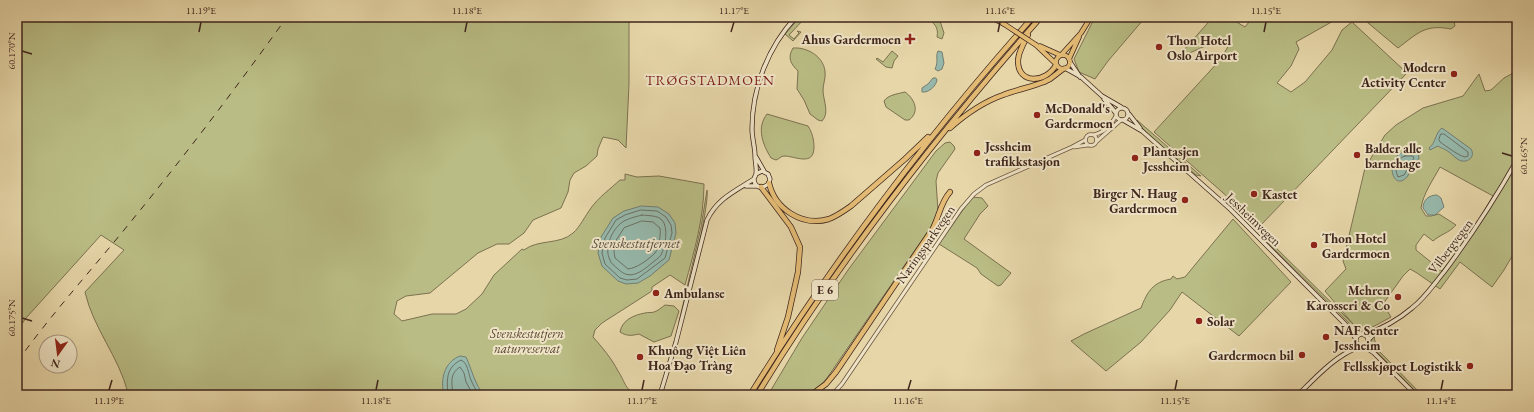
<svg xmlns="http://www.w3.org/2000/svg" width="1534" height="412" viewBox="0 0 1534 412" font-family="'EB Garamond',serif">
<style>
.green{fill:#b9bc84;stroke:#7c7150;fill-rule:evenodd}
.water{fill:#96b9ac;stroke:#737e73}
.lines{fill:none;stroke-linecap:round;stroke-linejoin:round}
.shore{stroke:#6a7064;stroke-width:1}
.tertiary-casing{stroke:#695240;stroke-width:4.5}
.secondary-casing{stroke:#3f261d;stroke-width:5}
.trunk-casing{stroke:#3f261d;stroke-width:5.5}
.motorway-casing{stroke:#3f261d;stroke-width:6}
.tertiary{stroke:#efe4c6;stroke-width:3}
.secondary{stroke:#efe4c6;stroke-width:3.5}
.trunk{stroke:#e3bb74;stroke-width:4}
.motorway{stroke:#e3bb74;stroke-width:4.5}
.rail{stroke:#3f261d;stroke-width:1;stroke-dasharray:7 7;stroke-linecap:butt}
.trunk-bridge-casing{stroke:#3f261d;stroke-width:5.5;stroke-linecap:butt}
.trunk-bridge{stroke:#e3bb74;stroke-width:4}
.ticks{fill:none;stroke:#3f261d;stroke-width:1.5}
.poi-dot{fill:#8f2418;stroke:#efe4c6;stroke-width:1.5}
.labels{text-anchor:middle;stroke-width:4;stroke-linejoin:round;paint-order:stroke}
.shield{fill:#efe4c6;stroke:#745f50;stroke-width:1}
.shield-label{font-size:12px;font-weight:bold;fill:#3f261d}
.poi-label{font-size:13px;font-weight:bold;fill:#3f261d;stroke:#efe4c6;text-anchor:start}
.street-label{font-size:13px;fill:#3f261d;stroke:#efe4c6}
.park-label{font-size:13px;font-style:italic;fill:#574432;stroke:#efe4c6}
.neighbourhood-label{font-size:14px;letter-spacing:1px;fill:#7a1f14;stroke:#efe4c6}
.water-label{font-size:14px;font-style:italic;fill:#554b41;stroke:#efe4c6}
.neatline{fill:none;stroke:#3f261d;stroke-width:1.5}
.ticks-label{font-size:10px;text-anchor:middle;fill:#3f261d}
</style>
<rect width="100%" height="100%" fill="#e6d6a8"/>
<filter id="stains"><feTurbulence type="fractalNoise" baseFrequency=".005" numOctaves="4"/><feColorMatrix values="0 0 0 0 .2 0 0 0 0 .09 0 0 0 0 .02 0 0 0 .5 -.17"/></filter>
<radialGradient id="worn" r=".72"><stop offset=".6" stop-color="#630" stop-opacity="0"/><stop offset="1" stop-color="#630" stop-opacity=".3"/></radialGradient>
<path class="green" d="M17,17H630L629,24V84L626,148L618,140L603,137L598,149L597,156L586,166L574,173L570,180L568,192L561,208L533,220L524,233L509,244H497L478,253L430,293L406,296L397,301L394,314L402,321L432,314H456L466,309L482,294L494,275L522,249L524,250C538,239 560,245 573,233C580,227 585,216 591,208C598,198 610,189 620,180H625V174L637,177L659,176L704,184C704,218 694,252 685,285L670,275L652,287V291L602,323L595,330L593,337C602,347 612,359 618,371C625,381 624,389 637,395H127L128,393C119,357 93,328 85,292L124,250L101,235L26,318L17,331Z
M800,17H806L789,35L794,39L799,33L797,31L801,32L793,41L785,34Z
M926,17H938L939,18L944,33L942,39L937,37C939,27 934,23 926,17Z
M1095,17H1144L1143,20L1108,61L1095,79L1079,72L1074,59Z
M1213,17H1228L1245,27L1253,17H1335V20L1296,42L1299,49L1291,66L1277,83L1291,92L1305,82L1332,50L1342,30L1352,22L1407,73L1259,227L1240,207L1230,199L1154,132L1220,60L1229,45L1221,39L1176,59Z
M1361,17H1453L1455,26L1451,29C1425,24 1418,33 1398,48Z
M793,48C807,47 823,56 825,71C826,78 823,84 823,90C823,100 830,113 822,121L818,120L810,114L804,100L797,89L798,71C791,64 787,58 793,48Z
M892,51L898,56L894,61L892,68L886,67L876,59L877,58L883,62Z
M1517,71V248L1504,270L1492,287L1460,262L1440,289L1417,273L1410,269L1403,276L1383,304L1391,317L1369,329L1371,331C1365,333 1359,332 1354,328L1266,241L1264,236L1353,324L1325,291L1346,269L1343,261L1365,168L1385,135L1396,125L1423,108L1463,96L1479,74L1485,91L1491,90L1504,78ZM1440,167L1493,196L1471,232L1442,271L1416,250V245L1424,234L1433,241C1441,234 1449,233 1456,225L1439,214L1431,216H1426L1421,208C1423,194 1433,180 1440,167Z
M905,92C915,99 920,112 909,120H905L886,107L884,101C888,95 897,94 905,92Z
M767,114L808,126C812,132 814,140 814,147C814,167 795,156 784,156C781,156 779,159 776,160L771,158C763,145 756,128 767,114Z
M1137,120L1201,176L1196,175C1176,158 1153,141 1136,121Z
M950,142L954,146L955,149L938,173L936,181L938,211L931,227L827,378L820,386L807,395H768L802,338L848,270L936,151L945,143Z
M707,190C710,202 686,309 679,322L701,227Z
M972,197L982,198L988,206L980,214L964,239L1011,273L1001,285L998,286L981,274L977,268L939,244Z
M1233,219L1291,282L1239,336L1182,292L1170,310L1141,342L1106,371L1071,341L1084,334L1141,308C1147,292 1153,282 1171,279L1173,276L1177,279L1185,277Z
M665,305L674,306L679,311L671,336L654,342L639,334C631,336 626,336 620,332C622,320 634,315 645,313C648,312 652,313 654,312C658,311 662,307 665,305Z
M1374,337L1376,345L1379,351L1422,395H1419L1374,349L1370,343L1372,339Z"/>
<path class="water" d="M938,51L942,52L944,63L942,69L938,71L935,69C939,61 935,57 938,51Z
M933,78H936L937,80C936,86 929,93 922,92V88L928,84Z
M1442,128L1471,149C1476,157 1467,164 1459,160C1455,158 1451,153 1446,150C1444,149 1441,148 1438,146L1430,150L1429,148C1436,143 1435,133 1442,128Z
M1404,152H1418L1419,158L1407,177C1392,193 1384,157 1404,152Z
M1437,195L1441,198L1444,207L1435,215H1428L1423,208C1423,200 1429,195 1437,195Z
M641,206L658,207L669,214L675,223L676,233L669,260L650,276L638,283L626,284L618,281L602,266L598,253L601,237L613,218L624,211Z
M460,356L466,357C472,370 475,385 484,395H444C440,380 444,362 460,356Z"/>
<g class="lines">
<path class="shore" d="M1441,134H1444L1468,152V156L1465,157C1459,156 1446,146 1440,142L1439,140Z
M1405,156H1413L1414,158L1404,175L1398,177C1394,169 1396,158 1405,156Z
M641,210L657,211L666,217L671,225L672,233L665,258L637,279L627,280L620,278L605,264L602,253L605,238L616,220L625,215Z
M642,215C649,216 657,215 662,220C669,227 665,248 661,255C659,258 654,261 652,263C641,272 630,281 618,269C615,266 611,264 610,260C604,249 611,232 620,224C625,219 635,217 642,215Z
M642,221L653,222L660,228C661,234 659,248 655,253C648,260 637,268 628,269L615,258L614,252L615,242L624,228Z
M448,395C447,381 445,368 461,360C468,363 468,373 471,380C473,385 476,390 479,395
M453,395C452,384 449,374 460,367L464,373L466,382L473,395"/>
<defs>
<path id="tertiary" d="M1085.5 140a5.5 5.5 0 1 1 11 0a5.5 5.5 0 1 1-11 0Z
M1093,135C1105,132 1110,126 1116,116
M1097,141L1121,120
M1074,147L1088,145
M832,395L842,384L961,209L974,194L986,185L1072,147L1085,140"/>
<path id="secondary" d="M1070,62L1080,77
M1065,68L1081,77L1102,96L1121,107
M1104,99L1116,113
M1116 114a6 6 0 1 1 12 0a6 6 0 1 1-12 0Z
M1129,114L1140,128
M1123,120L1142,131L1230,209L1348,327L1356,339
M756,157L764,171
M756,174L762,171L768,174L770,179C769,188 755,191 754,180C754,176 755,178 756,174C757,169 755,161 755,156C755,147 752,138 752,129C752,88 768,47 796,17
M746,186H758
M1349,327L1361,334
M1356 340a6 6 0 1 1 12 0a6 6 0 1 1-12 0Z
M1364,335C1381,329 1398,320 1412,308C1425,298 1434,284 1444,272C1471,236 1495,199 1517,160
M1368,340L1379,330
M1364,346L1374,353L1416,395
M660,395L676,342L707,220C717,199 735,191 754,179
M1298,395C1315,378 1338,353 1360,347"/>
<path id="trunk" d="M991,17L1004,24
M1036,45L1055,63
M1040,46L1060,55
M1062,54L1081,33L1091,17
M1056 62a7 7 0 1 1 14 0a7 7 0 1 1-14 0Z
M1069,59L1079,37"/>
<path id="motorway" d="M1513,17L1517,22
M1028,35C1024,43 1018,52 1018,61C1018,85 1046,83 1056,65
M950,128C966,114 983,102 1003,95C1016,90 1031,87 1044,82L1050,79L1063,69
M769,183C775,209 802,227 829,219C837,216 844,211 851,206L905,159L928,137
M761,187L791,227L800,247L798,272L788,317L777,350
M750,395C833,261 928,135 1033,17
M757,395C839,260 937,135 1041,17
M811,395L826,384L836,372L932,230C939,218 940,203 950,192"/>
</defs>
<use href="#tertiary" class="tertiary-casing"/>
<use href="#secondary" class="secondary-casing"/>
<use href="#trunk" class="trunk-casing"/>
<use href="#motorway" class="motorway-casing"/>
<use href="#tertiary" class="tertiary"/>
<use href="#secondary" class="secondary"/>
<use href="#trunk" class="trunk"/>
<use href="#motorway" class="motorway"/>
<path class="rail" d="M17,362C53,312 95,266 133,219C187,153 238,85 287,17"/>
<defs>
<path id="trunk-bridge" d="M1004,24L1036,45"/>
</defs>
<use href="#trunk-bridge" class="trunk-bridge-casing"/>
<use href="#trunk-bridge" class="trunk-bridge"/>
</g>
<path class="ticks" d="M199,32L201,22M465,32L467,22M731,32L734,22M998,32L1000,22M1264,32L1266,22M22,51L32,54M1502,153L1512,156M22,318L32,321M109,390L112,380M376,390L378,380M642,390L644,380M908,390L911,380M1175,390L1177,380M1441,390L1443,380"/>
<g class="poi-dot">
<path d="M908 33h4v4h4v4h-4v4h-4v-4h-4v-4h4z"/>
<circle cx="1159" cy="47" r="4"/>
<circle cx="1454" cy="74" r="4"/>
<circle cx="1037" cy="115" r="4"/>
<circle cx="977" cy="153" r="4"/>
<circle cx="1357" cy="155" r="4"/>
<circle cx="1135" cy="158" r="4"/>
<circle cx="1254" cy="194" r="4"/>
<circle cx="1185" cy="200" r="4"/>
<circle cx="1314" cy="245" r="4"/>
<circle cx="656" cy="293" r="4"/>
<circle cx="1398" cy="297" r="4"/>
<circle cx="1199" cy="321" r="4"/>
<circle cx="1326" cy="337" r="4"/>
<circle cx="1302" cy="355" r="4"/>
<circle cx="640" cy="357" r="4"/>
<circle cx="1470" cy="366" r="4"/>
</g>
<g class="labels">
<rect class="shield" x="812" y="280" width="26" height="20" rx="3"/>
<g class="shield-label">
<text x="825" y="294">E 6</text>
</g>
<g class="poi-label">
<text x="901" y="44" text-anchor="end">Ahus Gardermoen</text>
<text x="1167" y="45">Thon Hotel<tspan x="1167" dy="15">Oslo Airport</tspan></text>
<text x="1446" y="72" text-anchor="end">Modern<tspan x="1446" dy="15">Activity Center</tspan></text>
<text x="1045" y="113">McDonald's<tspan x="1045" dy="15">Gardermoen</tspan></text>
<text x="985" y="151">Jessheim<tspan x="985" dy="15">trafikkstasjon</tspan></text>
<text x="1365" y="153">Balder alle<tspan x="1365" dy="15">barnehage</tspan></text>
<text x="1143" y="156">Plantasjen<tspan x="1143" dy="15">Jessheim</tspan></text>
<text x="1177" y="198" text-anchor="end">Birger N. Haug<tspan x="1177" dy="15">Gardermoen</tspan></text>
<text x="1262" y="199">Kastet</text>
<text x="1322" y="243">Thon Hotel<tspan x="1322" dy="15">Gardermoen</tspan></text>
<text x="1390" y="295" text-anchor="end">Mehren<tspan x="1390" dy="15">Karosseri &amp; Co</tspan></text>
<text x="664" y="298">Ambulanse</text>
<text x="1207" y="326">Solar</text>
<text x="1334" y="335">NAF Senter<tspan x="1334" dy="15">Jessheim</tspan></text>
<text x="648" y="355">Khuông Việt Liên<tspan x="648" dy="15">Hoa Đạo Tràng</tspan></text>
<text x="1294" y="360" text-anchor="end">Gardermoen bil</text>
<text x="1462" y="371" text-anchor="end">Fellsskjøpet Logistikk</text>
</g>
<g class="street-label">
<text transform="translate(1254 219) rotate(44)" y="5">Jessheimvegen</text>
<text transform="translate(925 244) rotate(-55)" y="5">Næringsparkvegen</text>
<text transform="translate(1450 246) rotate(-53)" y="5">Vilbergvegen</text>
</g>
<g class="park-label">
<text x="527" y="338">Svenskestutjern<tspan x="527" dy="15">naturreservat</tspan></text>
</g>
<g class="neighbourhood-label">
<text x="710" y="85">TRØGSTADMOEN</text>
</g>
<g class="water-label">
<text x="636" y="248">Svenskestutjernet</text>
</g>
</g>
<rect width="1534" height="412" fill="none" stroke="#e6d6a8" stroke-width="44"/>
<g transform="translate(58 354) rotate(194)"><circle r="19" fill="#efe4c6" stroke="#a99882"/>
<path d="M0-3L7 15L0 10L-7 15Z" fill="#8f2418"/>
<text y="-6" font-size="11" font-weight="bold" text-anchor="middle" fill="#3f261d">N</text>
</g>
<rect x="22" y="22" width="1490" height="368" class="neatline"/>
<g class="ticks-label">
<text x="201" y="14">11.19°E</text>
<text x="467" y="14">11.18°E</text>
<text x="734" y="14">11.17°E</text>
<text x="1000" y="14">11.16°E</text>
<text x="1266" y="14">11.15°E</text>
<text transform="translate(11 51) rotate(-90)" y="4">60.170°N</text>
<text transform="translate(1523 156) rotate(-90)" y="4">60.165°N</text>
<text transform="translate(11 318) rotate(-90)" y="4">60.175°N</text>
<text x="109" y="404">11.19°E</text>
<text x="376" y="404">11.18°E</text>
<text x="642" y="404">11.17°E</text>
<text x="908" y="404">11.16°E</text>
<text x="1175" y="404">11.15°E</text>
<text x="1441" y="404">11.14°E</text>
</g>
<rect width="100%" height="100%" filter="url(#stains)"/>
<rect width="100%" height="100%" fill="url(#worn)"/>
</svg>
